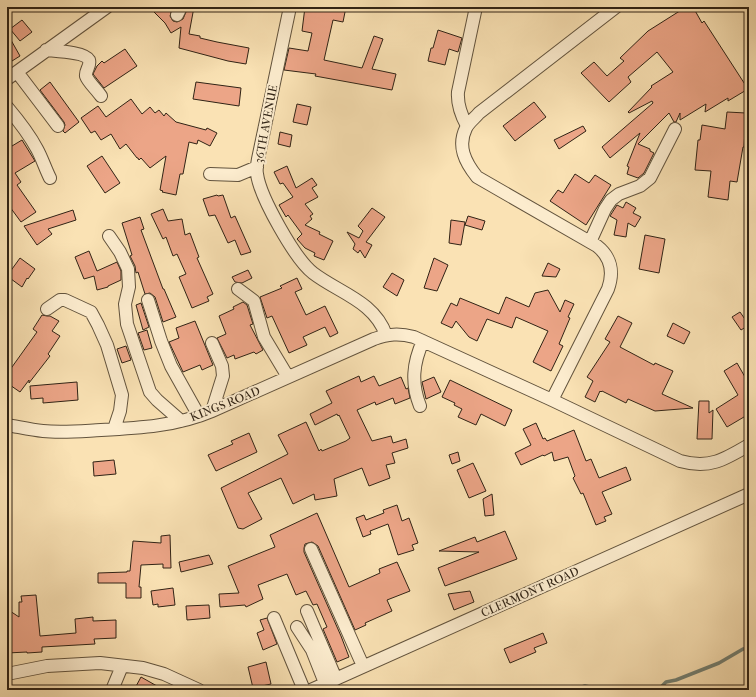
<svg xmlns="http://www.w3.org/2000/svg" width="756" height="697" viewBox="0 0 756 697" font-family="'IM FELL French Canon',serif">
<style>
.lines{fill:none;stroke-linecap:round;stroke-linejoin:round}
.stream{stroke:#727f72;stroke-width:3.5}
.building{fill:#eca587;stroke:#302315}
.minor-casing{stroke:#62533d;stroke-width:14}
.minor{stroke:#fcecce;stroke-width:12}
.labels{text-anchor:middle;stroke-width:4;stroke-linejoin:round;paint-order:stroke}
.street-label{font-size:12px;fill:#302315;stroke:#fcecce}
</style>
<rect width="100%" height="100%" fill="#fae2b4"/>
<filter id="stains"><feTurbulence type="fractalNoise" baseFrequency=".005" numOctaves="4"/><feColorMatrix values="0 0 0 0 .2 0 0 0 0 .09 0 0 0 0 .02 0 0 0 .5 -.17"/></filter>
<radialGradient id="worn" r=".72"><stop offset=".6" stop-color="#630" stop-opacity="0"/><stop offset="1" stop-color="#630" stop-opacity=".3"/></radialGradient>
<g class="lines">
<path class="stream" d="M440,690L449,688L455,690
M572,690L585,686L604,690
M658,690L666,682L676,680L719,663L743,649L749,648"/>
</g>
<path class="building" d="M149,7H173L170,16L173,21L177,22L183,19L188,7H194L189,34L200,36V38L217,42L249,48L246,64L228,61L179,48L181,27L171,33L165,23Z
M305,7H346L343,22L333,20L324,60L362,68L374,36L383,39L372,69L396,74L392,90L315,76L316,74L284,70L289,48L308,51L312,33L302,31Z
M686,7H693L702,23L704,21L748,89L728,101V98L705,112L706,104L680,120V113L676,122H674L669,113L638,144L650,149V151L654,153L644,173L638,178L627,174L629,167L627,166L640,133L610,158L602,147L653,103L652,101L629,113L628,112L652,87L651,86L673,72L657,52L628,77L631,82L609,102L581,73L594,62L607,76L624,61L620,58L648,31Z
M22,20L32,32L20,41L10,29Z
M438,30L462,38L458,52L449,49L445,65L428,61L431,48H433Z
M7,33L20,56L12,61L7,52Z
M125,49L137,66L104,88L93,74L97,66L102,61L104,63Z
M50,82L79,122L65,133L63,131L65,125L64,122L40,90Z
M196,82L241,88L239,106L193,99Z
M131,99L142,114L150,107L155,113L159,110L164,116L166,113L176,122L206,130L207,128L217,133L210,146L198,140L197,144L189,142L183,174H180L176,195L162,192L163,191L160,190L166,156L150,168L141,158L139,160L138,158H137L126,144L120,149L111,134L101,140L95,131L91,133L81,118L98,106L106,117Z
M534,102L546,117L515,141L503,126Z
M297,104L311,107L307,125L293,122Z
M727,112L746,113L744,147H743L737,182L730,181L728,200L708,197L711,171L695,170L698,140H700L702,125L725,129Z
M583,126L586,131L559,149L554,140Z
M280,132L292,135L290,147L278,144Z
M22,140L35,161L15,173L21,182L17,185L36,212L21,222L7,203V149Z
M102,156L120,183L105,193L87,166Z
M287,166L296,188L312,178L317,185L312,188L318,197L305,204L313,214L310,216L312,219L305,225L320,232L319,234L333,241L324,260L314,256L315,253L305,248L297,239L302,234L288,215L286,217L279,205L293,197L283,183L280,184L274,172Z
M575,174L589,183L595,175L611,185L586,225L550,201L558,190L563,193Z
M217,195L218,196L223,195L231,218L235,216L251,252L241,255L235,240L228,243L215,215L209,216L203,199Z
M626,202L636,208L633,213L641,217L635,227L628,223L626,237L614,235L617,220L610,216L617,205L623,208Z
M372,208L385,217L366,242L372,245L365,258L360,250L358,253L353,249L355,244L347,232L359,238L363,231L358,226Z
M163,209L168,221L182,219L185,235L190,233L199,257L197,258L213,294L207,297L209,301L192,308L179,277L186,274L177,254L173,256L166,237L163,239L162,237L151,214Z
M73,210L76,220L48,229L52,234L37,245L24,226Z
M468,216L485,221L482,230L465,225Z
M140,217L144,229L141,230L163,289H164L176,317L163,322L155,297L150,293L145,294L138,272L136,273L135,266L130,256L132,255L122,223Z
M451,220L465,222L461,245L449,243Z
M645,235L665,239L659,273L639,269Z
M89,251L97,271L117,262L121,271V280L108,286V287L97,290L94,276L84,279L75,257Z
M20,258L35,269L28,279L27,278L22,287L7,276Z
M434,258L448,265L437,291L424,288Z
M548,263L560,269L556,277L542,276Z
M248,270L252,278L242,283L235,282L232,277Z
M392,273L404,280L397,296L383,287Z
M297,278L302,289L295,292L306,315L325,306L338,333L330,337L325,327L303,337L307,345L289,353L272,316L267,318L260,297L282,288L280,286Z
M548,290L560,312L565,300L574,304L568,317L570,318L559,344L563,346L551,371L533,362L548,331L516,317L512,328L487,319L477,341L469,337L456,321L452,328L441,323L451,303L457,306L460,298L499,314L506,297L529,307L535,293Z
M243,302L247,305L253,324L250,325L263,350L256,354L254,352L235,359L234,355L227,358L217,338L226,334L219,316L234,309L233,307Z
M141,303L149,327L143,330L136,305Z
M740,312L749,325L741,330L732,317Z
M42,315L47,316H50L59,321L52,331L60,336L48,354L50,356L29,383V380L20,392L7,383V374L37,332L33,329Z
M618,316L632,323L620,347L654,365L655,363L673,371L662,394L693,408L655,411L628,399L626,403L602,391L601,392L600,391L595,402L585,397L593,381L587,377L610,342L605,339Z
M195,321L213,365L202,370L200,365L183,372L169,342L179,338L176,328Z
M673,323L690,332L684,344L667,336Z
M147,330L152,348L144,350L138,333Z
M126,346L131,360L122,363L117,349Z
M737,363L745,377L749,375V414L727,427L716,409L738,395L724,371Z
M359,376L361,382L374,376L379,386L401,377L406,389L408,388L410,398L395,404L393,398L376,405L375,402L357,410L372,441L391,436L393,443L406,439L408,448L392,453L395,463L386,465L390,478L369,486L362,468L334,479L337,496L315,500L314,494L293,504L281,478L248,493L262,519L243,529L238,528L221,488L288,454L278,435L306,422L319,451L321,449L322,451L346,441L350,438L339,415L338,416L337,414L315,425L310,414L332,403L326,391Z
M434,377L441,392L426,399L422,382Z
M450,380L512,410L505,426L481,414L476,425L458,417L462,409L454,405L455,403L442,397Z
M77,382L78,400L43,403V398L31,399L30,386Z
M699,401H709V413L713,410L712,439H697Z
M536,423L543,439L545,438L547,441L574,430L586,461L591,459L599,478L626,467L631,480L602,492L612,514L604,517L606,521L596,525L583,493L581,494L573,478L575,476L568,457L554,461L552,452L544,456L543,455L521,465L515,453L531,445L523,429Z
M249,433L257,452L216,471L208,455L233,444L231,441Z
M458,452L460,461L452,464L449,455Z
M114,460L116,474L94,476L93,462Z
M473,463L486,491L469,498L457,470Z
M492,494L494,515L485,516L483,499Z
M397,505L402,521L409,518L418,543L412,545L414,550L398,555L388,524L370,531L371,534L363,537L356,518L364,515L366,520L384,513L383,510Z
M317,513L349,587L380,573L379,569L397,562L410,591L387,600L392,611L365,623L366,625L355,630L318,546L312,542L305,544L304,548V552L341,636L349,657L337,662L323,629L327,627L317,604L313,605L306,591L296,595L287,574L258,585L263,599L246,607L245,605L220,607L219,594L239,593L228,566L275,547L270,535Z
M505,531L517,559L445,586L438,568L479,552L439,551L475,537L477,542Z
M170,535L171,568H163V564L141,565L139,587H141V598H126V583H98V573L127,572V571H130L133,541L161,543V536Z
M209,555L213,564L181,572L179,562Z
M173,588L175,605L158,607V604L153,605L151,591Z
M470,591L474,602L454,610L448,594Z
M36,595L40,636L76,633L75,619L93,617V621L116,620V638L94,639L95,644L42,647V652L27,653V652L7,653V609L19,617V602H22L21,596Z
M209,605L210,618L187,620L186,606Z
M267,618L277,644L263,650L257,633L264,630L260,620Z
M543,633L547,643L534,648L536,652L510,663L504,649Z
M266,662L271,684L253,688L248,667Z
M141,677L164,690H134Z"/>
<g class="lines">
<defs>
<path id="minor" d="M290,7L258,159C257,164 256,169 257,174C260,197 295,259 313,273C339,293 374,301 386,335
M177,15L181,7
M46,50C54,51 85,52 89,60C91,66 85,70 86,76C88,82 97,90 101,96
M17,72L58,126
M7,79L107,7
M7,107C18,120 29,134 37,149C42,158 45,168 50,178
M467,126C461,115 457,105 458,92L476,7
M210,174L238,175L257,167
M109,236L120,252L128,269L129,287L125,304L127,324L150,392L157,400L181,421
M590,242L605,209L611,200L619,194L640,186L650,178L675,129
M238,289L254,301L264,337L288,377
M148,300L161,341L171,366L199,416
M47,309L60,300H65L91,312L98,325L107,345L122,395L120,411L114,429
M212,343L222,366L223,376L212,411
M552,400L608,289C614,272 611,257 597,246L477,177C465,162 457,146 466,128C469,122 475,118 479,113L616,7
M420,406C411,383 413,363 423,341
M7,425C19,427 31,430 43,431C62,433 82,431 101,430C139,428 177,426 212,411L374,339C388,334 399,333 414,337L552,400L680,461C709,469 724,460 749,445
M311,549L363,666
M307,611L336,679
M274,618L304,690
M297,627L312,650L325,683
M7,674L47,666L100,663L143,668L164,674L199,690
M112,690L122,666
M311,690L749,494"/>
</defs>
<use href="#minor" class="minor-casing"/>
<use href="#minor" class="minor"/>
</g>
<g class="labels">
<g class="street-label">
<text transform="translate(266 124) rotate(-79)" y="4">36TH AVENUE</text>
<text transform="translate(225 404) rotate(-22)" y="4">KINGS ROAD</text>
<text transform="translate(530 592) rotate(-24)" y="4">CLERMONT ROAD</text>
</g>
</g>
<rect width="756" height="697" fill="none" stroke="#fae2b4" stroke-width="24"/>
<rect x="8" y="8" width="740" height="681" fill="none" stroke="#302315" stroke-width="2"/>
<rect x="12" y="12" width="732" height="673" fill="none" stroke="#302315"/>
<rect width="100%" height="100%" filter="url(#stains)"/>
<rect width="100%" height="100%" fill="url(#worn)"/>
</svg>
